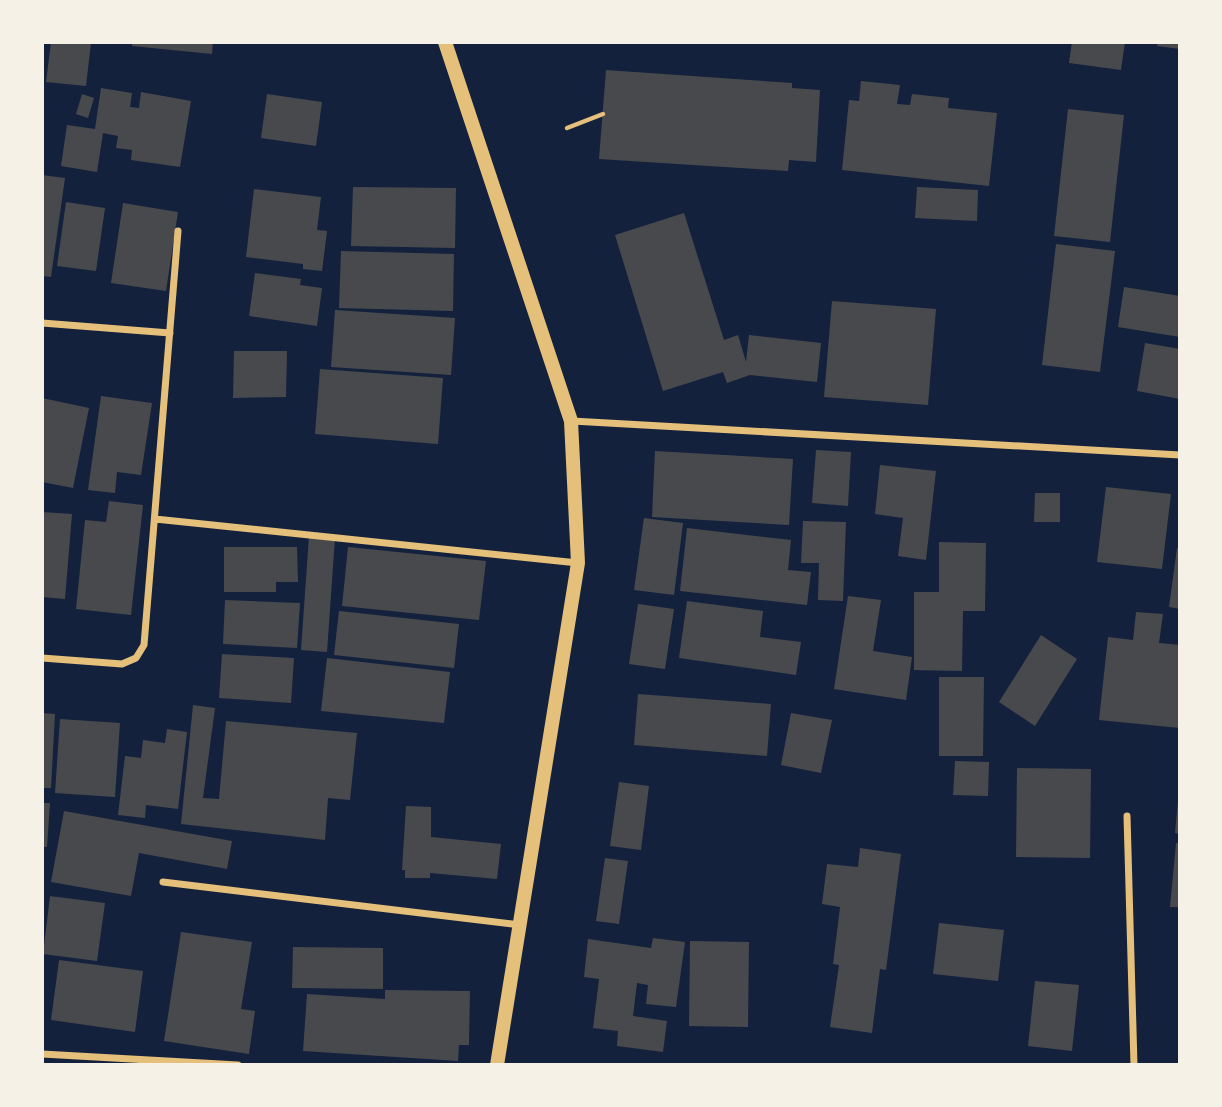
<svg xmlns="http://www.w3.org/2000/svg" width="1222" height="1107" viewBox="0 0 1222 1107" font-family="Quicksand,sans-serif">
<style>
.building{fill:#48494c}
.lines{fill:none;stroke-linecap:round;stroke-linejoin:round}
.path{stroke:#e5c07b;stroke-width:4.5}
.minor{stroke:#e5c07b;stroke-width:7}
.secondary{stroke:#e5c07b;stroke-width:14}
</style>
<rect width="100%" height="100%" fill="#14213d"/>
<path class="building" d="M51,42L91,43L86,86L46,82Z
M132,42H213L212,54L132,46Z
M1072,42H1125L1121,70L1069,63Z
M1158,42H1180V49L1157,46Z
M606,70L792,83V88L820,90L816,162L789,160L788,171L599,159Z
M861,81L900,85L897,104L910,105L912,94L949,98L948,108L997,113L989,186L842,170L849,100L859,101Z
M101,88L132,93L130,107L139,108L141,92L191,101L180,167L131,160L132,150L116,148L118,136L103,133L97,172L61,166L67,125L95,129Z
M82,94L94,98L88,118L76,114Z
M267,94L322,102L316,146L261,138Z
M1068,109L1124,115L1110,242L1054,236Z
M42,175L65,178L51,277L42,276Z
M353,187L456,188L455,248L351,246Z
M917,187L978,190L977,221L915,218Z
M254,189L321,197L317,230L327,231L322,271L303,269V264L246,257Z
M66,202L105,208L96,271L57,266Z
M123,203L178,212L166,291L111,283Z
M684,213L724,340L738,335L746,362L749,335L821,343L817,382L750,375L727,383L723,372L663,391L615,235Z
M1056,244L1115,251L1100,372L1042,365Z
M341,251L454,254L453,311L339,308Z
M255,273L301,279L300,285L322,288L317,326L249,316Z
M1124,287L1180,296V337L1118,327Z
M832,301L936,309L928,405L824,397Z
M335,310L455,318L451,375L331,367Z
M1145,343L1180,349V399L1137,391Z
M234,351H287L286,397L233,398Z
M320,369L443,378L438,444L315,434Z
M101,396L152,403L141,475L117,472L115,493L88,490Z
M42,398L89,408L73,488L42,482Z
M816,450L851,452L848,506L812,503Z
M655,451L793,459L789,525L652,517Z
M880,465L936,471L926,560L898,556L903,518L875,514Z
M1106,487L1171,494L1162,569L1097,562Z
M1035,493H1060V522H1034Z
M109,501L143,505L131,615L76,609L85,520L106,522Z
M42,512L72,514L65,599L42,597Z
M644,518L683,523L674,595L634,590Z
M803,521L846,522L843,601L818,600L819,563H801Z
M687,528L791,540L788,570L811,572L807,605L680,591Z
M309,536L335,538L327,652L301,650Z
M939,542L986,543L985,611H963L962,671L914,670V592H939Z
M224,547H297L298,582H276V592H224Z
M348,547L486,561L479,620L342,606Z
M1177,548H1180V609L1169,607Z
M848,596L881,600L873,651L912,657L906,700L834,689Z
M225,600L300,603L297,648L223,644Z
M687,601L763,611L760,637L801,642L796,675L679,658Z
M638,604L674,609L665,669L629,664Z
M339,611L459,624L454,668L334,655Z
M1136,612L1163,614L1159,643L1180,645V728L1099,720L1108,637L1133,640Z
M1041,635L1077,659L1035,726L999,702Z
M222,654L294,658L291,703L219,698Z
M327,658L450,672L444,723L321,711Z
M939,677H984L983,756H939Z
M638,694L771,704L767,756L634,745Z
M193,705L215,708L203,798L219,799L226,721L357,733L350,800L328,798L325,840L181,824Z
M42,713L55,714L51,788H42Z
M791,713L832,720L821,773L781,765Z
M60,719L120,723L115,797L55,793Z
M167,729L187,732L178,809L146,805L145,818L118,815L125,756L141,758L143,740L165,743Z
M955,761L989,762L988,796L953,795Z
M1017,768L1091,769L1090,858L1016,857Z
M619,782L649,786L641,850L610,846Z
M1178,800H1180V834L1175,833Z
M42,803H50L47,847H42Z
M406,806L431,807V837L501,844L497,879L430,873V878H405V870H402Z
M64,811L232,841L227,869L139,853L131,896L51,882Z
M1176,843H1180V907H1170Z
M860,848L901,854L886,970L880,969L872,1033L830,1027L839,965L833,964L840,907L822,904L827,864L858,867Z
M605,858L628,861L619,924L596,921Z
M50,896L105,903L97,961L43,954Z
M939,923L1004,930L998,981L933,974Z
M181,932L252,942L241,1009L255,1011L249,1054L164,1041Z
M653,938L685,942L676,1007L646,1004L648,985L637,983L633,1016L667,1021L663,1052L617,1046L618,1031L593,1028L599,979L584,977L588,939L651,948Z
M690,941L749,942L748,1027L689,1026Z
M293,947L383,948V989L292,988Z
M59,960L143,971L135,1032L51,1020Z
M1035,981L1079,985L1072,1051L1028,1046Z
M385,990L470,991L469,1045H459L458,1061L303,1051L307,994L385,999Z"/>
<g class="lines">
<path class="path" d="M567,128L603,114"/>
<path class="minor" d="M42,323L170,333
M572,421L1180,455
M155,519L578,563
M42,658L122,664L136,658L144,645L178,231
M1127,816L1134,1065
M163,882L521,925
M42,1054L238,1065"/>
<path class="secondary" d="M445,42L571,421L578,563L497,1065"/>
</g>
<rect width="1222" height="1107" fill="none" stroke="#f6f1e7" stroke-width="88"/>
</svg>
